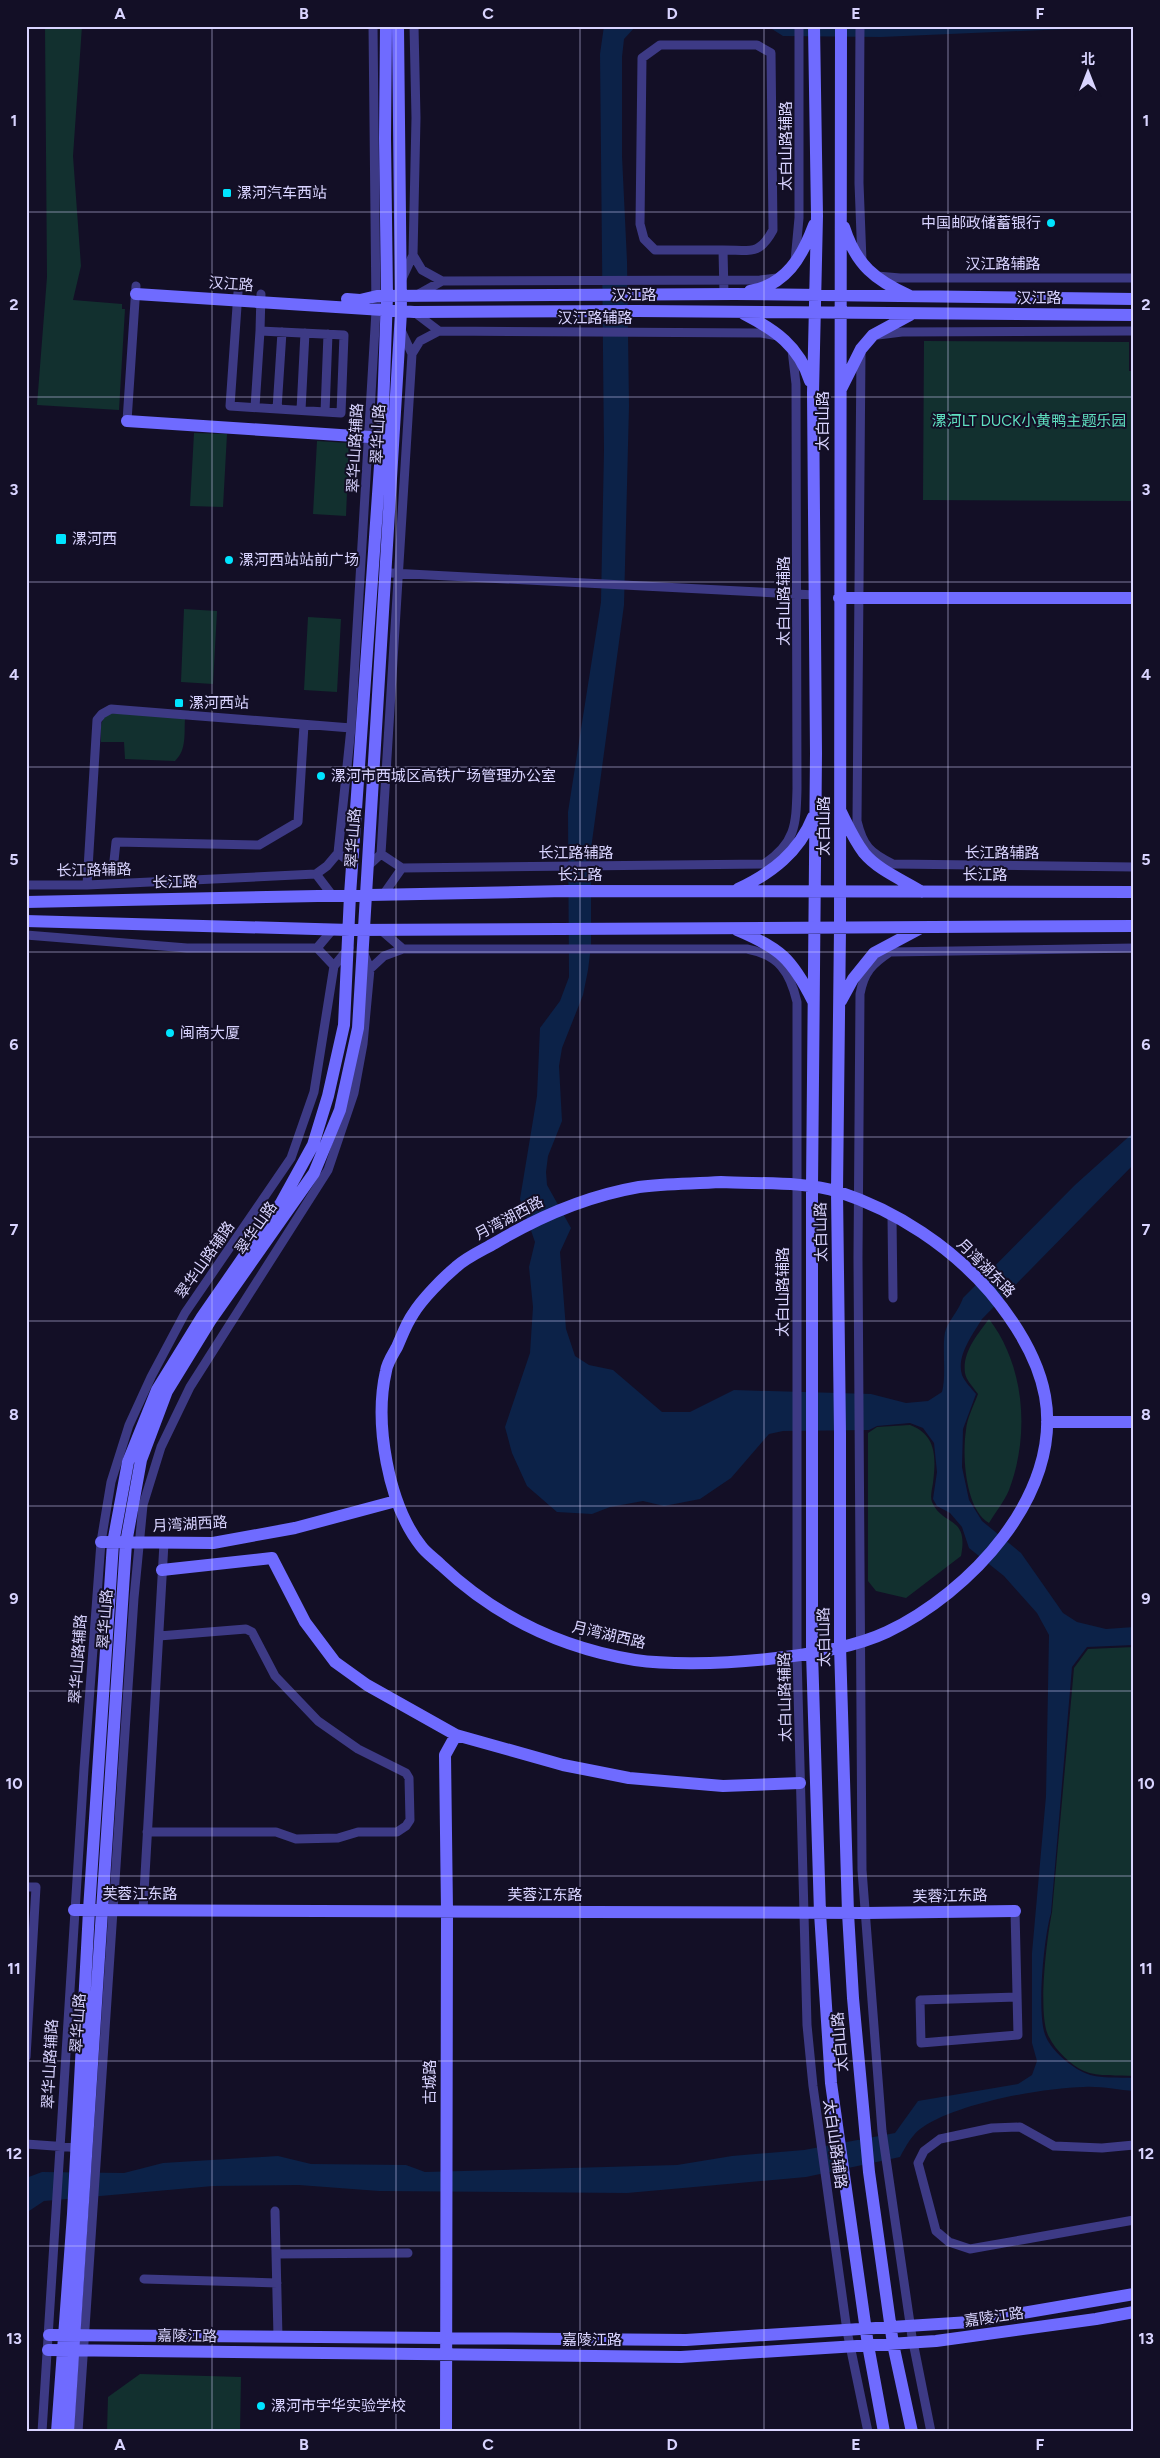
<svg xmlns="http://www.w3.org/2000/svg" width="1160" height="2458" viewBox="0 0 1160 2458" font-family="Figtree,'Noto Sans SC',sans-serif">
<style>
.green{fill:#12302f}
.water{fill:#0c2248}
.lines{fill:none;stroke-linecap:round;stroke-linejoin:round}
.street{stroke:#3d3a85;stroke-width:9}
.secondary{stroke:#6f6bff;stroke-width:12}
.grid{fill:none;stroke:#d9d4ff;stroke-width:1;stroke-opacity:0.55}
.poi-dot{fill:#00e5ff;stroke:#130f26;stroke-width:2}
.labels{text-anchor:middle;stroke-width:4;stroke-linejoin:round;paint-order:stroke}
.street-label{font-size:15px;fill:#d9d4ff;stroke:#130f26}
.poi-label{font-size:15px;fill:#d9d4ff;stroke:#130f26;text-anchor:start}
.park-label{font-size:15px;fill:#5fe0c0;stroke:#130f26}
.neatline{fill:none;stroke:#d9d4ff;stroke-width:2}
.grid-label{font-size:16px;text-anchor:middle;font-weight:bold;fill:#d9d4ff}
</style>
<rect width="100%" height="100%" fill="#130f26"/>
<path class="green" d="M45,26H82L73,156L81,266L73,300L122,304V309H125L119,410L37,405L47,277Z
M924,341L1129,342V371H1134V501L923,500Z
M194,433L227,434L223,507L190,506Z
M317,441L349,443L346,516L313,514Z
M184,609L217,611L213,684L181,682Z
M308,617L341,619L337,692L304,690Z
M109,713L185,718C184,733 187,750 175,761L125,759L124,742H101C101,730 99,719 109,713Z
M989,1319C1025,1366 1030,1435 1009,1490C1004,1502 995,1513 989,1523C965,1509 962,1455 966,1430C967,1418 974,1405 978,1394C974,1388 966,1380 965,1373C962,1352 978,1334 989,1319Z
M910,1425C937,1435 936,1458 933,1483C932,1489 930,1497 932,1502C943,1527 969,1515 961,1556L906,1598L876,1591L868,1581V1433L877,1427Z
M1134,1647V2076C1119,2075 1098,2077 1084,2071C1071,2065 1056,2051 1049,2037C1037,2016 1047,1937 1052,1912L1074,1668L1088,1649Z
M140,2374L241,2377L240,2432H107L108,2397Z"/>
<path class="water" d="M604,26H636L624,39L622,57V156L627,261L629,406L624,605L591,849V946L588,970L583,995L562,1048L559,1066L562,1121L548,1156L546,1172L547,1185L571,1228L560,1252L566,1329L575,1356L589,1365L613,1370L662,1412H690L734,1390L871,1394L906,1403L928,1401L942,1392C947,1374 941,1342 946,1329C950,1319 959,1310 963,1298L1075,1185L1134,1132V1164L982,1319C973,1334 956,1356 962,1375C964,1381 972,1389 976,1394L963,1429L962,1467L969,1500L982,1521L1021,1553L1063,1613L1077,1622L1106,1629L1134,1627V1645L1087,1647L1072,1667L1051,1913C1044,1936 1036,2016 1046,2037C1052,2051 1071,2067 1085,2073C1098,2079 1119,2077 1134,2078V2091C1118,2090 1101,2086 1084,2087C1041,2088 959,2103 923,2127C912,2134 906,2146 900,2157L806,2177L627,2193L379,2191L299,2185L213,2186L44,2201L26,2213V2178L42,2172L124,2173L163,2163L278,2156L311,2164L406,2165L425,2172L677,2165L732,2156L804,2150L895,2133L918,2101L1018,2084L1032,2075L1037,2061L1032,2043V1953L1046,1796L1049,1635L1037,1613L1004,1576L969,1548L962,1527L950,1513L937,1506L933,1499L937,1472L934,1443L923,1428L910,1423L877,1426L869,1430L783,1431L769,1434L731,1478L700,1499L664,1506L643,1501L610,1507L592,1514L557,1512L527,1486L512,1453L505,1427L530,1353L533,1307L529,1267L535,1242L520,1199L537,1096L540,1028L560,1001L569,977L568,812L601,602L604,450L600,54Z
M759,26H1134L881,37L783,36L772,29Z"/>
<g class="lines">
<path class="street" d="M860,26L859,183L862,261
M723,250C750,250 759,256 773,230L771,53L757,45H660L642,58L640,224L644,239L655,250H723L724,294
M413,255L422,270L442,281
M795,261L799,218V26
M877,276L900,278H1134
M402,279L413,255L416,118L414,26
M238,292L230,406L341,413L344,335L260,331L261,294
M417,295L442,281L760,280L777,278
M414,312L439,331L761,333L778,336
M878,335L902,332L1134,331
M861,352L857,821C863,846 870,853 893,864L1134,867
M412,354L420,341L439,331
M255,407L260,331
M277,409L282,332
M301,410L305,333
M325,412L328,334
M127,421L136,286
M391,573L815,595
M381,854L402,868
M352,864L338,853L351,728L376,311L373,26
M368,866L381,854L412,354L401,330
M88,870H113L116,842L259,845L298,822L304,725
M316,874L327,866L338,853
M26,885H87L316,874L332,895
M87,885L97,720L102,714L111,709L351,728
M383,895L402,868L764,864C796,843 796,824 797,789L796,384L792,350
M381,930L403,949H747C779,955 790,972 797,1002V1655L807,2025L813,2086L847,2331L868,2432
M26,935L187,948H317L333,929
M317,948L334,966
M370,969L384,956L403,949
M892,1217L893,1298
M147,1832H276L296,1839L338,1838L358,1832H397L406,1826L410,1820L409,1778L406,1773L358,1749L318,1721L275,1676L252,1632L246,1629L159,1636
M26,1887H36L26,2057
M143,1910L164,1543
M1015,1911L1018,2035L921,2043L920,2000L1017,1997
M26,2144L82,2148
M1134,2145L1102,2148L1054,2146L1020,2127L992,2128L940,2139L924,2151L918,2163L936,2231L949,2242L970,2249L1134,2220
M275,2211L278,2337
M276,2254L408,2253
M144,2279L277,2283
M42,2432L84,1769L101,1542L111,1482L129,1425L151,1377L185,1313L291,1158L314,1092L334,966L349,948
M78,2432L134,1598L143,1505L161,1447L190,1387L328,1170L354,1093L363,1044L370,969L364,954
M931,2432L912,2337L882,2131L862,1870L858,1258L860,994C864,972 872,964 890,952L1134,948"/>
<path class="secondary" d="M814,26L817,216L813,393L816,753L812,1187V1652L820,1913L831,2083L868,2345L884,2432
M841,26L840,928L837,1191L840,1433V1646L848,1913L853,1998L869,2172L893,2344L912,2432
M844,227C856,265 875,280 910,296
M750,291C786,285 802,257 814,225
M136,294L414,312L638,311L1134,315
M347,299L360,300L377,296L735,294L1134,299
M744,314C775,330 799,346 810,381
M841,389L861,349L873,335L910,315
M127,421L370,437
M839,598H1134
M841,812C848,826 854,840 864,853C878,870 903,880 922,892
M738,889C772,873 799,852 813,817
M26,902L566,891L1134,892
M26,921L350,930L1134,926
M737,930C780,948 792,959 813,1001
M841,1001L853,979L874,953L919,929
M721,1182C758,1184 805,1181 839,1192C897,1211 951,1247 990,1292C1015,1322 1038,1358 1045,1396C1063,1495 969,1593 887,1632C830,1659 698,1669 635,1660C561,1648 495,1616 441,1565C435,1559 426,1553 421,1546C388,1504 374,1423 386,1371C387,1363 393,1354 397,1347C402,1336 406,1324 413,1314C422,1299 443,1278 456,1267C467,1257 483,1250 495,1243C540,1216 587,1196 639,1187C666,1183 694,1184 721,1182Z
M1047,1422H1134
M101,1542L213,1543L295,1528L396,1501
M162,1570L272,1558L305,1622L335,1662L367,1685L456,1735L563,1765L629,1778L723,1786L800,1783
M74,1910L865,1913L1015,1911
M49,2335L686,2340L970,2322L1134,2294
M48,2350L681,2357L936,2341L1096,2319L1134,2312
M57,2432L73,2214L89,1910L113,1543L128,1462L157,1390L202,1317L281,1203L313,1145L328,1096L344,1025L350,895L382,437L387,296L385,138L386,26
M68,2432L126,1543L141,1460L167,1391L210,1321L314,1173L340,1110L358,1028L401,312L398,26
M446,2432L447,1911L445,1755L456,1735"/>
</g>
<path class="grid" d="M212,26V2432M396,26V2432M580,26V2432M764,26V2432M948,26V2432M26,212H1134M26,397H1134M26,582H1134M26,767H1134M26,952H1134M26,1137H1134M26,1321H1134M26,1506H1134M26,1691H1134M26,1876H1134M26,2061H1134M26,2246H1134"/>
<g class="poi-dot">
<rect x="222" y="188" width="10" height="10" rx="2.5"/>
<circle cx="1051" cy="223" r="5"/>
<rect x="55" y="533" width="12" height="12" rx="2.5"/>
<circle cx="229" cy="560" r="5"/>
<rect x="174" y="698" width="10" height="10" rx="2.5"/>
<circle cx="321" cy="776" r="5"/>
<circle cx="170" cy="1033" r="5"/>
<circle cx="261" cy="2406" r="5"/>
</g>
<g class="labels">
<g class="street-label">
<text transform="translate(786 146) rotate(-90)" y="5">太白山路辅路</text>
<text x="1003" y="269">汉江路辅路</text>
<text transform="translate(231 284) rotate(4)" y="5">汉江路</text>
<text x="634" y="300">汉江路</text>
<text x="1039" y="303">汉江路</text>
<text x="595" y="323">汉江路辅路</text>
<text transform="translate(823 421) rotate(-90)" y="5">太白山路</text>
<text transform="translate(378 434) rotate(-87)" y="5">翠华山路</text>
<text transform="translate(355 448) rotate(-87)" y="5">翠华山路辅路</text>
<text transform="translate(784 601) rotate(-90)" y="5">太白山路辅路</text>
<text transform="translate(824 826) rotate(-90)" y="5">太白山路</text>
<text transform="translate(353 838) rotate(-86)" y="5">翠华山路</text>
<text x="576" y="858">长江路辅路</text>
<text x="1002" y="858">长江路辅路</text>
<text transform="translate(94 870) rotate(-1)" y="5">长江路辅路</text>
<text x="580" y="880">长江路</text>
<text x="985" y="880">长江路</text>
<text transform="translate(175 882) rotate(-1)" y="5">长江路</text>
<text transform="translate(509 1218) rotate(-28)" y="5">月湾湖西路</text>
<text transform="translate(256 1228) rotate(-55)" y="5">翠华山路</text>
<text transform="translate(821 1232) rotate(-91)" y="5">太白山路</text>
<text transform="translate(205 1260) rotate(-55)" y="5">翠华山路辅路</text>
<text transform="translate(986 1268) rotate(45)" y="5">月湾湖东路</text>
<text transform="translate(783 1292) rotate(-90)" y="5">太白山路辅路</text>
<text transform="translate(190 1524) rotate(-3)" y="5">月湾湖西路</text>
<text transform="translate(105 1619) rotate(-86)" y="5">翠华山路</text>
<text transform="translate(609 1635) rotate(13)" y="5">月湾湖西路</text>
<text transform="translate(824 1637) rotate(-91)" y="5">太白山路</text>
<text transform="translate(78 1659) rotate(-86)" y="5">翠华山路辅路</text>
<text transform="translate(785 1697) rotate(-91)" y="5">太白山路辅路</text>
<text x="140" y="1899">芙蓉江东路</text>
<text x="545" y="1900">芙蓉江东路</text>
<text transform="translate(950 1896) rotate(-1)" y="5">芙蓉江东路</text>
<text transform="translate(78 2023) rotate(-86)" y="5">翠华山路</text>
<text transform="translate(840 2042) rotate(-95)" y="5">太白山路</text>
<text transform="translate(50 2064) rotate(-87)" y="5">翠华山路辅路</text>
<text transform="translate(430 2082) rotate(-90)" y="5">古城路</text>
<text transform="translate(835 2144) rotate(82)" y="5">太白山路辅路</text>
<text transform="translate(994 2317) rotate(-8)" y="5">嘉陵江路</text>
<text transform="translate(187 2336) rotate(1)" y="5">嘉陵江路</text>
<text x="592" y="2345">嘉陵江路</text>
</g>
<g class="poi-label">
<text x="237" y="198">漯河汽车西站</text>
<text x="1041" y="228" text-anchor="end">中国邮政储蓄银行</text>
<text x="72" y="544">漯河西</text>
<text x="239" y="565">漯河西站站前广场</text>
<text x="189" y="708">漯河西站</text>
<text x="331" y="781">漯河市西城区高铁广场管理办公室</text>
<text x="180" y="1038">闽商大厦</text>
<text x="271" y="2411">漯河市宇华实验学校</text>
</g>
<g class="park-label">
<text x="1029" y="426">漯河LT DUCK小黄鸭主题乐园</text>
</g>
</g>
<rect width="1160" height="2458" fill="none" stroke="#130f26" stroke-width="55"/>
<g transform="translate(1088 72)" stroke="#130f26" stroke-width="4" paint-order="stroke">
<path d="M0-4L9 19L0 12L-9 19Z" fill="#d9d4ff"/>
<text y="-8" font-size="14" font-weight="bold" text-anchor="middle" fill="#d9d4ff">北</text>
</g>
<rect x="28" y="28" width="1104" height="2402" class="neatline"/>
<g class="grid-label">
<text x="120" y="19">A</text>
<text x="304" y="19">B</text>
<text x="488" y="19">C</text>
<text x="672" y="19">D</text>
<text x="856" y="19">E</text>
<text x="1040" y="19">F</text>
<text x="14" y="126">1</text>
<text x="1146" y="126">1</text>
<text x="14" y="310">2</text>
<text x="1146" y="310">2</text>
<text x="14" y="495">3</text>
<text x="1146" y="495">3</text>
<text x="14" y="680">4</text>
<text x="1146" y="680">4</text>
<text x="14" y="865">5</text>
<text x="1146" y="865">5</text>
<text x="14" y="1050">6</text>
<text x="1146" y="1050">6</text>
<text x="14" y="1235">7</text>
<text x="1146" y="1235">7</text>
<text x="14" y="1420">8</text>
<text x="1146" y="1420">8</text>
<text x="14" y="1604">9</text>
<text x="1146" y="1604">9</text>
<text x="14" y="1789">10</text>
<text x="1146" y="1789">10</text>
<text x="14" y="1974">11</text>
<text x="1146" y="1974">11</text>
<text x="14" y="2159">12</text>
<text x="1146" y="2159">12</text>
<text x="14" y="2344">13</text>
<text x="1146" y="2344">13</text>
<text x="120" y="2450">A</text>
<text x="304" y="2450">B</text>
<text x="488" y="2450">C</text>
<text x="672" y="2450">D</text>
<text x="856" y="2450">E</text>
<text x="1040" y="2450">F</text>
</g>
</svg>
